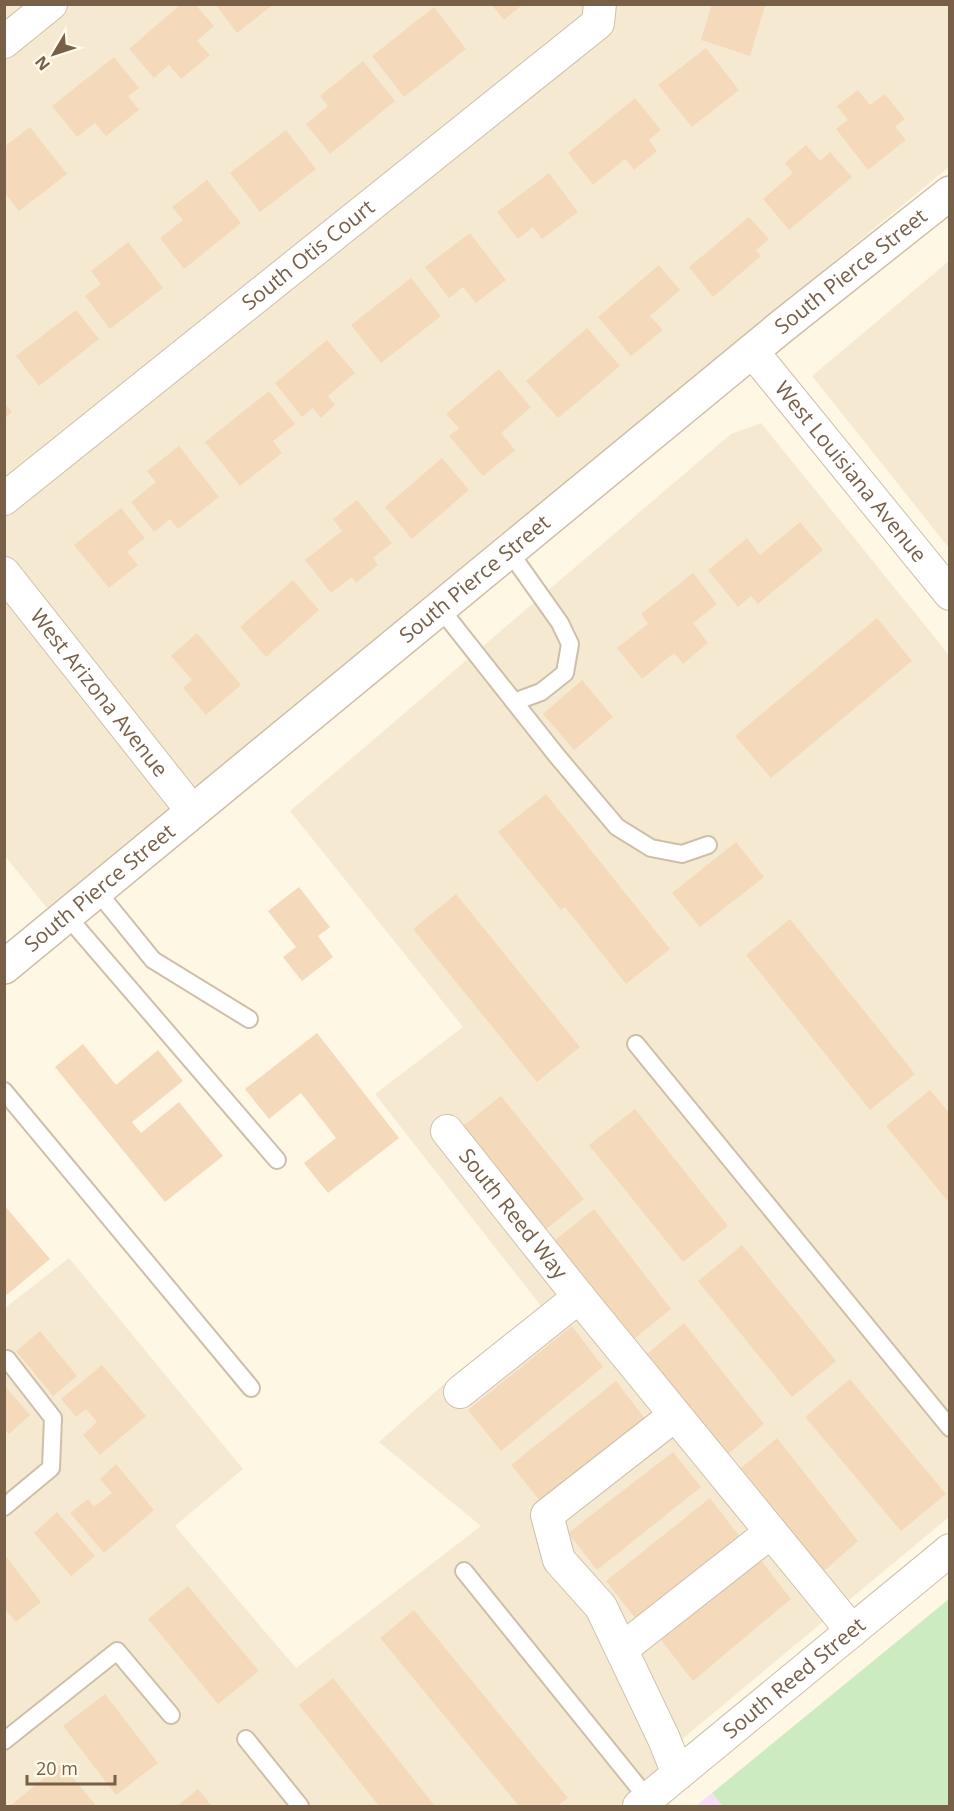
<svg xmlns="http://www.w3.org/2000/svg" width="954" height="1811" viewBox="0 0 954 1811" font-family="'Open Sans',sans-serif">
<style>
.residential{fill:#f5ead1}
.education{fill:#f4e0f9}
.green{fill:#ccebc1}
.building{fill:#f4d9ba}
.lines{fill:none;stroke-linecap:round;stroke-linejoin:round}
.service-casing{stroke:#cfbfa9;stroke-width:20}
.minor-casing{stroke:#cfbfa9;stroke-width:34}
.tertiary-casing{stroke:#cfbfa9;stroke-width:36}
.service{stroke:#fff;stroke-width:16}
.minor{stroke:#fff;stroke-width:32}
.tertiary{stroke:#fff;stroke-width:33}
.labels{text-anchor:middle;stroke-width:4.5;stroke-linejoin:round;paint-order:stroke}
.street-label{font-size:21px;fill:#775f48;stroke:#fffaea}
</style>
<rect width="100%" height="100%" fill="#fdf7e3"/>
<path class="residential" d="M5,5H949V167L47,908L5,856Z
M949,261V548L812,376Z
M761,423L949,655V1517L669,1750L671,1806H5V1308L69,1258L243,1469L175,1526L296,1668L481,1526L379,1442L443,1385L541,1306L375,1094L463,1027L290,811L731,434Z"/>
<path class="education" d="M712,1793L723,1806H696Z"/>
<path class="green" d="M949,1599V1806H723L712,1793Z"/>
<path class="building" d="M181,4H195L214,26L197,41L210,55L181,79L169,65L154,78L129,49Z
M215,4H274L237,33Z
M491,4H523L504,20Z
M712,4H759L765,6L750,56L701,40Z
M434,7L466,49L404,97L372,56Z
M706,48L739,90L692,127L658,85Z
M114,57L139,88L128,96L139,110L106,136L95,123L77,137L52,106Z
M363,61L395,101L330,154L306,124L328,106L320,96Z
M858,90L870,105L885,94L905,119L895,127L906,140L868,170L836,129L848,120L837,106Z
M635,98L661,130L649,140L657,151L634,170L625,159L593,185L568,153Z
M30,127L67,174L19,211L4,192V147Z
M286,130L316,169L260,212L230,173Z
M806,145L820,161L830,152L852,177L789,230L763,199L793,173L785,163Z
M549,173L578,212L542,239L533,227L518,239L497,212Z
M207,180L241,223L184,269L160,238L183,220L172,207Z
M749,217L769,239L756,250L761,256L713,297L689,267Z
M470,233L506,280L476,303L463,287L449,298L425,267Z
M128,242L163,288L110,329L85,296L101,284L91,271Z
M659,265L680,290L650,316L663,330L631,356L598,317Z
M411,278L441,316L381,363L351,325Z
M76,310L99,339L39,386L16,356Z
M587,328L620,366L558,418L526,381Z
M327,340L355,373L328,396L335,405L321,418L313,408L302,417L275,383Z
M499,369L531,407L501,433L515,450L483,476L449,436L459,428L446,414Z
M269,391L295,424L273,441L282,453L240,486L205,442Z
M4,403L12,412L4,418Z
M179,446L219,497L178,529L170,519L154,532L131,502L156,482L147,471Z
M442,458L469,490L412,539L385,507Z
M357,500L392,543L373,558L378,565L356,583L352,577L331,593L305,560L342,531L333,519Z
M121,508L145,538L127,552L138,565L109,588L74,545Z
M800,522L823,550L758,604L751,596L738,607L708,570L747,538L760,555Z
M693,573L717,604L693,623L708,643L683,664L674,653L642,679L617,648L648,624L641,614Z
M293,580L319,610L266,657L240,627Z
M877,618L912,661L771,778L735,736Z
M197,633L241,685L206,715L183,688L192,680L171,656Z
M582,680L613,717L574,750L543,714Z
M546,794L670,949L626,984L565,907L561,910L498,832Z
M736,842L764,877L700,927L672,893Z
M299,887L330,927L318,936L333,957L302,981L283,957L296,947L268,911Z
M456,894L580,1047L537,1082L413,929Z
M790,919L915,1074L870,1110L746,955Z
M317,1033L399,1138L328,1193L304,1163L336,1138L301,1093L269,1119L245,1089Z
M83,1044L116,1085L158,1050L183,1081L132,1122L141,1133L179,1102L223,1156L165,1202L55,1067Z
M930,1090L950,1114V1204L886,1126Z
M501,1096L584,1199L546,1229L463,1126Z
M635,1109L728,1226L683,1262L589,1145Z
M4,1205L50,1259L4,1297Z
M594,1209L671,1309L634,1339L555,1240Z
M742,1245L836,1361L792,1397L698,1281Z
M684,1323L764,1424L728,1454L647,1354Z
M572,1326L603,1367L501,1451L468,1410Z
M40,1331L77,1376L53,1396L16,1351Z
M102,1365L146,1416L100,1455L83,1435L97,1422L86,1409L76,1417L61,1399Z
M850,1379L946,1494L901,1531L805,1417Z
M616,1381L649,1424L545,1507L511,1465Z
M4,1385L30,1415L9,1434L4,1429Z
M777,1438L858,1541L824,1571L741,1468Z
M673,1452L701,1487L597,1570L568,1533Z
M116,1464L154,1510L104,1553L70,1513L88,1499L94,1507L112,1493L100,1479Z
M710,1498L743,1541L638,1622L606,1581Z
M57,1512L95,1556L71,1576L34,1533Z
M4,1554L41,1602L16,1622L4,1608Z
M759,1558L791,1599L693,1681L661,1640Z
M188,1586L259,1671L218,1704L148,1619Z
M414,1610L568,1798L557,1806H519L380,1638Z
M333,1678L435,1806H379L299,1705Z
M105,1694L158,1763L116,1795L63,1726Z
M61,1764L95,1804L92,1806H10Z
M198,1789L212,1806H177Z"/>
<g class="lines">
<defs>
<path id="service" d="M509,551L560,623L570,644L565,673L541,692L514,702
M440,608L557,756L617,827L651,848L682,854L708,845
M97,891L153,960L249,1019
M67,916L277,1160
M636,1044L950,1428
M4,1091L251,1388
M4,1507L51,1468L53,1418L7,1359
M464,1571L648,1799L647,1806
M246,1739L300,1806
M4,1741L117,1651L171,1715"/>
<g id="minor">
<path d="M4,42L51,4"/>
<path id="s1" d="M752,351L950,594"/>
<path id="s2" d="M4,499L598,23L600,4"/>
<path id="s3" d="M4,573L193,812"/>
<path id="s4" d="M447,1131L579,1297"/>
<path d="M460,1392L579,1297L852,1631"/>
<path d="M675,1415L547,1515L559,1560L601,1607L664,1739L678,1774"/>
<path d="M622,1649L771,1532"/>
<path id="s5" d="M639,1806L950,1550"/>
</g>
<g id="tertiary">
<path id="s6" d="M4,967L781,327L950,193"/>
</g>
</defs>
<use href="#service" class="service-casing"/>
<use href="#minor" class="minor-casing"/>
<use href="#tertiary" class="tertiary-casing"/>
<use href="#service" class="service"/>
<use href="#minor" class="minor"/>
<use href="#tertiary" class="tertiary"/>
</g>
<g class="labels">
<g class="street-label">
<text dy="7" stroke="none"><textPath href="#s2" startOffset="390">South Otis Court</textPath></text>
<text dy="7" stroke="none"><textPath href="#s6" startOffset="1096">South Pierce Street</textPath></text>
<text dy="7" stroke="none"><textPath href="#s1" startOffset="156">West Louisiana Avenue</textPath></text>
<text dy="7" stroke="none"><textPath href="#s6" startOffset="610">South Pierce Street</textPath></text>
<text dy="7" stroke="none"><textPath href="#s3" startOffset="153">West Arizona Avenue</textPath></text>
<text dy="7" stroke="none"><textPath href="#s6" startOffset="124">South Pierce Street</textPath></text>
<text dy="7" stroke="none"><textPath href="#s4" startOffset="106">South Reed Way</textPath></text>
<text dy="7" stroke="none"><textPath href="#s5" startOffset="201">South Reed Street</textPath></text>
</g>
</g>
<rect width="954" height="1811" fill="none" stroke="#775f48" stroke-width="12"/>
<g transform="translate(54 54) rotate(231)" stroke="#fffaea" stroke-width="4.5" paint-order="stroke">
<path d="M0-4.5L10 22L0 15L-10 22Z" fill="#775f48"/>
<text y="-9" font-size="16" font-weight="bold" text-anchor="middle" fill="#775f48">N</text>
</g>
<path d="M27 1775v9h88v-9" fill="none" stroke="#775f48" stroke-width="3"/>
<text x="36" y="1775" font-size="18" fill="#775f48" stroke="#fffaea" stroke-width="4.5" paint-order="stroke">20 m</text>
</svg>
